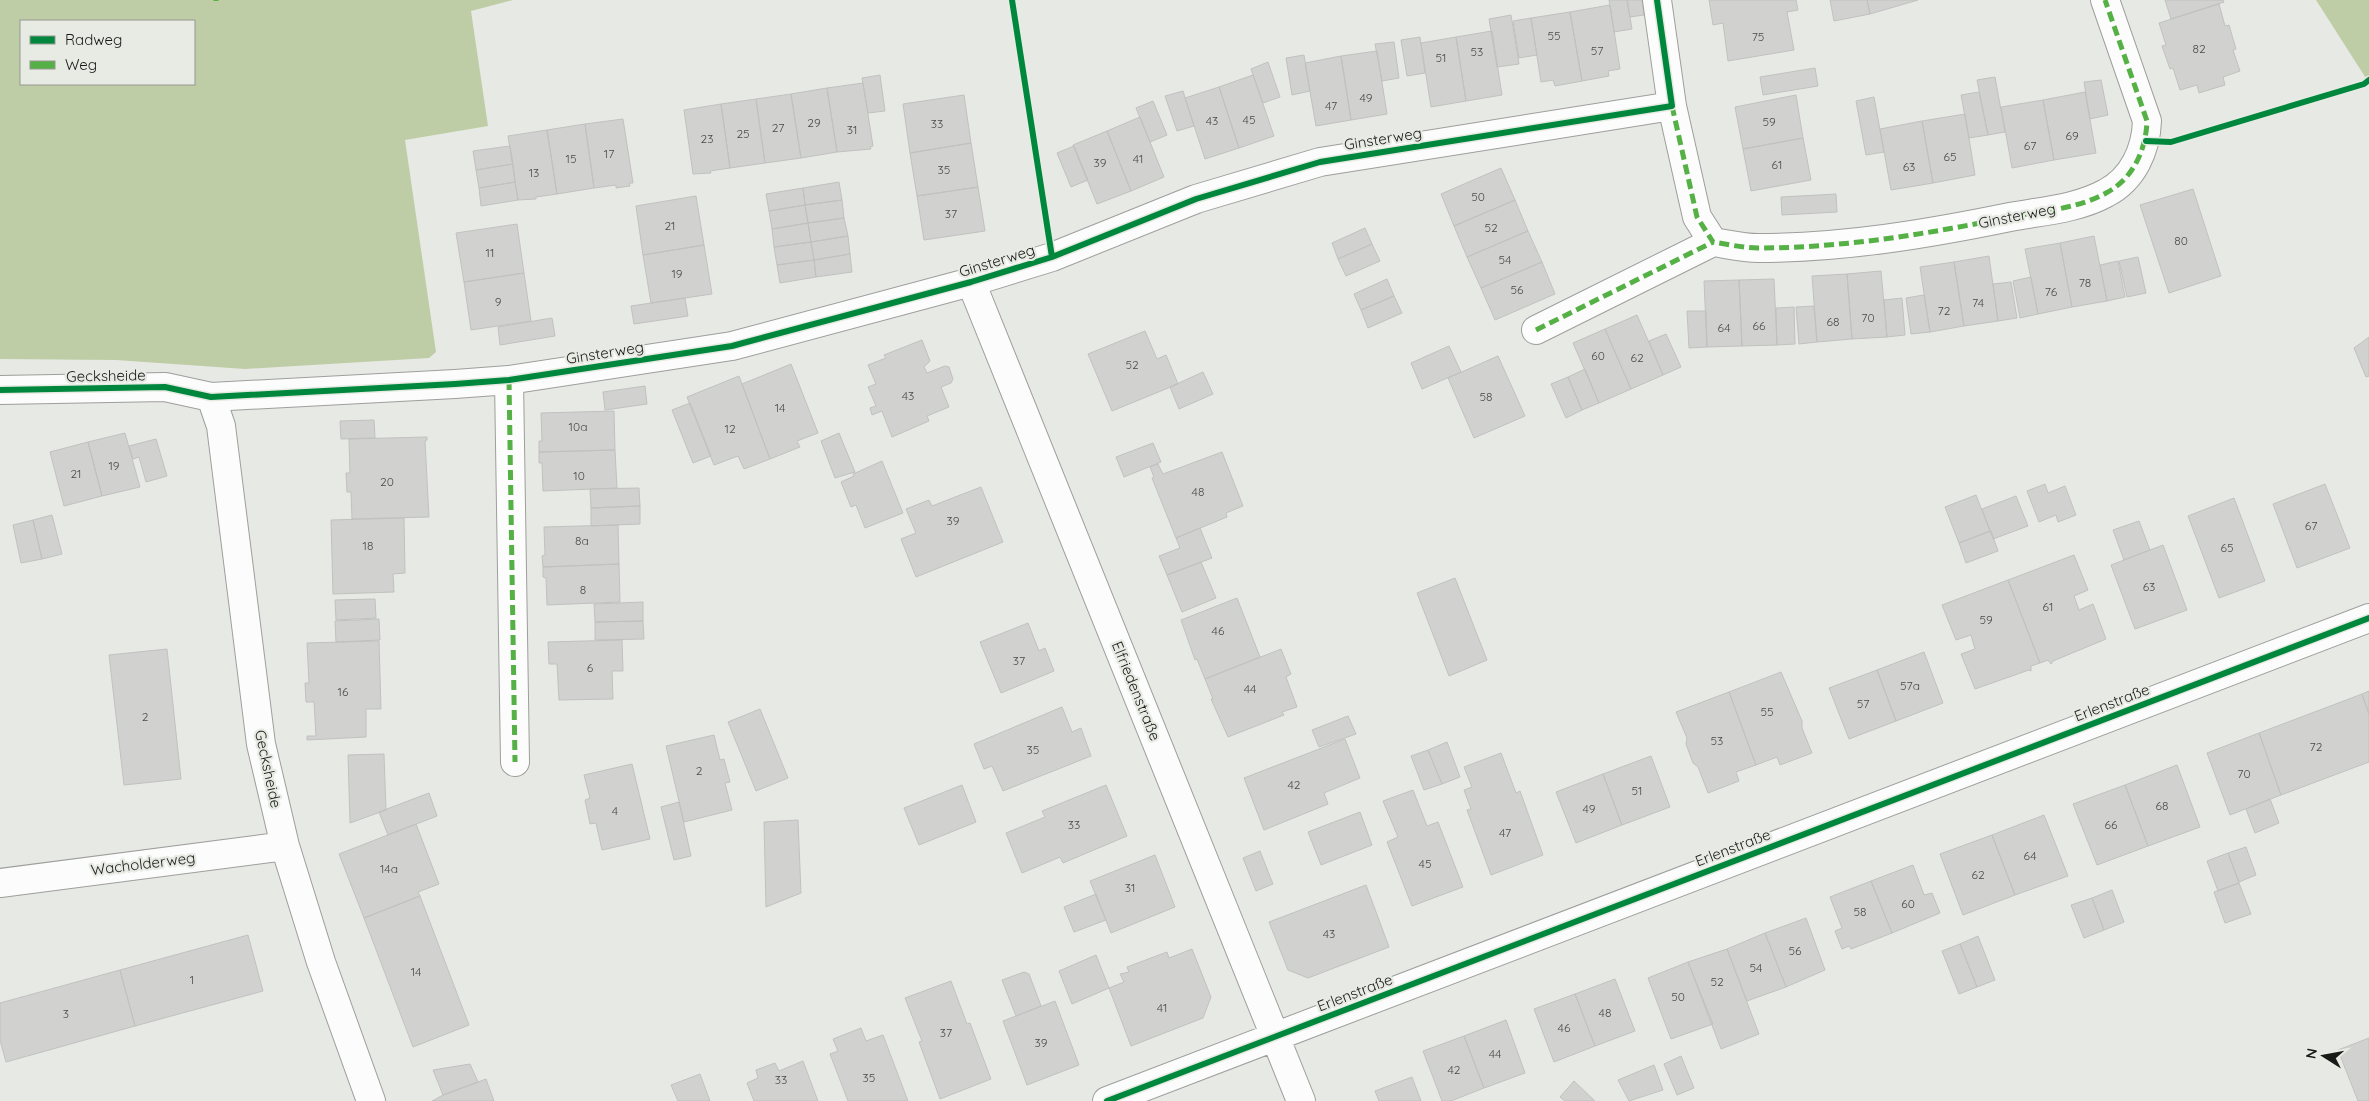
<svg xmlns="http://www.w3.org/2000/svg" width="2369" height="1101" viewBox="0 0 2369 1101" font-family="Quicksand,sans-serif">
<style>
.forest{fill:#bfcda6;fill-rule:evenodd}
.building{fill:#d1d2cf;stroke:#c1c2c0}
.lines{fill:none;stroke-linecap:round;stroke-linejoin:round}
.minor-casing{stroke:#9e9f9c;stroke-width:30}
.minor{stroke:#fbfcfb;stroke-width:28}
.quiet{stroke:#55b145;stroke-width:5;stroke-dasharray:10 5;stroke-linecap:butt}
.cycleway-casing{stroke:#e8ebe3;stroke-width:9}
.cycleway{stroke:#00873e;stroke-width:6}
.labels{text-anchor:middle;stroke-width:4.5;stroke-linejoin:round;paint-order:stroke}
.number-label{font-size:12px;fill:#4a4b48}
.street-label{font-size:15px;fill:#1a1b19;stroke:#e8ebe3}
</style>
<rect width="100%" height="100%" fill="#e7e9e5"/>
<path class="forest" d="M0,0H513L471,11L488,126L405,140L436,352L429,358L245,369L116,360L0,359ZM194,21V84H21V21Z
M2316,0H2369V83Z"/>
<path class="building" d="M1609,0H1627L1632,29L1614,32Z
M1627,0H1642L1644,15L1630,17Z
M1709,0H1796L1798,10L1787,12L1794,50L1728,61L1723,23L1713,25Z
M1830,0H1867L1870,14L1834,21Z
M1867,0H1918L1870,14Z
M2165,0H2223L2224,2L2171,19Z
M2219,4L2225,26L2229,25L2236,49L2233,50L2240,71L2223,77L2225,85L2199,93L2197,85L2180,90L2173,68L2170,69L2162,46L2166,45L2159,23Z
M1610,5L1620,69L1608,71L1609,76L1582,81L1570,12Z
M1570,12L1582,81L1555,86L1553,80L1541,82L1531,18Z
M1511,15L1519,64L1497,67L1489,19Z
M1531,18L1537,55L1519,58L1513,21Z
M1492,31L1502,95L1466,101L1456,37Z
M1420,37L1425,73L1407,76L1401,40Z
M1456,37L1466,101L1431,107L1421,43Z
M1394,42L1399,78L1382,81L1375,44Z
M1377,51L1387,114L1351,120L1341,56Z
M1304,55L1310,91L1292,95L1286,58Z
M1341,56L1351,120L1316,126L1305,63Z
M1268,62L1280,97L1263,103L1251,69Z
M1815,68L1818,86L1763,95L1760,77Z
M880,75L885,111L868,113L862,78Z
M1253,75L1274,136L1239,148L1219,87Z
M1995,77L2005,132L1988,135L1977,80Z
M2101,80L2108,115L2090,119L2084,82Z
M863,83L873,146L870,147L871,149L837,152L827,88Z
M1219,87L1239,148L1205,159L1185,98Z
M827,88L837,152L801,158L791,94Z
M1183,91L1194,126L1177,131L1165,96Z
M1979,92L1988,135L1969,138L1961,95Z
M2085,92L2096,153L2054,160L2043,100Z
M791,94L801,158L765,163L756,99Z
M964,95L971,143L910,153L903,104Z
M1796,95L1803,138L1743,149L1735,107Z
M1874,97L1884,152L1866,155L1856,101Z
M756,99L765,163L730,168L721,104Z
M2043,100L2054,160L2012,168L2001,107Z
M1153,101L1167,135L1150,142L1136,108Z
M721,104L730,168L710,171L711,173L693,174L684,110Z
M1965,114L1975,175L1933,183L1922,121Z
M1140,117L1164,177L1131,191L1107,131Z
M623,119L633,183H629L630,186L616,188V185L594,188L585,124Z
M1922,121L1933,183L1891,190L1880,129Z
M585,124L594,188L557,194L547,130Z
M547,130L557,194L536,197V199L518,200L508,136Z
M1107,131L1131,191L1097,204L1073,145Z
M1803,138L1811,180L1751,191L1743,149Z
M971,143L978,187L917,196L910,153Z
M510,146L513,164L476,170L473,151Z
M1074,146L1088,180L1071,187L1057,153Z
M513,164L515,182L479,188L476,170Z
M1501,168L1515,200L1454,226L1441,194Z
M515,182L518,200L481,206L479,188Z
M839,182L842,200L805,205L803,188Z
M978,187L985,231L924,240L917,196Z
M803,188L805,205L769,211L766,194Z
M2193,189L2221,276L2169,293L2140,205Z
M1836,194L1837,212L1782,215L1781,197Z
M696,196L704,245L643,255L636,206Z
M842,200L844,218L808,223L805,205Z
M1515,200L1528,231L1467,257L1454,226Z
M805,205L808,223L772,229L769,211Z
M844,218L848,236L811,242L808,223Z
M808,223L811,242L774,247L772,229Z
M517,224L524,273L464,282L456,233Z
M1365,228L1372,244L1338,259L1332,243Z
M1528,231L1542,262L1481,288L1467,257Z
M848,236L850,254L814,260L811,242Z
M2094,236L2107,301L2072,307L2060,243Z
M811,242L814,260L777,265L774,247Z
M2060,243L2072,307L2038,314L2025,249Z
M1372,244L1380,261L1346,276L1338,259Z
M704,245L712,294L651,303L643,255Z
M850,254L852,272L816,277L814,260Z
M1989,256L1998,321L1964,326L1954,262Z
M2138,257L2146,293L2127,297L2119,261Z
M814,260L816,277L780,283L777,265Z
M2118,261L2125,297L2107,301L2100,265Z
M1542,262L1555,294L1495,320L1481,288Z
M1954,262L1964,326L1930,332L1920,267Z
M1881,271L1887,337L1852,339L1847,274Z
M524,273L531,321L471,330L464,282Z
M1847,274L1852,339L1817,342L1812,276Z
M2031,277L2038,314L2020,318L2013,281Z
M1387,279L1394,296L1361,310L1354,294Z
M1774,279L1777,345L1742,346L1739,280Z
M1739,280L1742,346L1707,347L1704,281Z
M2011,282L2017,318L1998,321L1993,284Z
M1924,295L1930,332L1911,334L1906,298Z
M1394,296L1402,313L1368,328L1361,310Z
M685,298L688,316L634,324L631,306Z
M1902,298L1905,335L1887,337L1884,300Z
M1814,306L1817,342L1799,344L1796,307Z
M1794,307L1795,344L1777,345L1776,308Z
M1687,311H1706L1707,347L1689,348Z
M1637,315L1663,375L1631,389L1605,329Z
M552,318L555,336L500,345L498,327Z
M1605,329L1631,389L1599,403L1573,343Z
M1145,331L1157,359L1166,355L1178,384L1112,411L1088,354Z
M1666,334L1681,367L1663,375L1649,341Z
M2369,337V376L2366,377L2354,348Z
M922,340L930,361L924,367L927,373L945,366L949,367L953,379L951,383L941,387L949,407L927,416L929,421L892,437L882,411L872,415L870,408L876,406L868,387L876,384L868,365L886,358L884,355Z
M1449,346L1461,372L1422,389L1411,363Z
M1498,356L1525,416L1474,438L1448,378Z
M791,364L818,433L797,441L800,447L770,459L742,384Z
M1585,369L1599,403L1582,410L1568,377Z
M1203,372L1213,394L1179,409L1170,387Z
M739,376L770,459L744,469L738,456L714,465L687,397Z
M1568,377L1582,410L1566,418L1551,384Z
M645,386L647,404L605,410L603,392Z
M690,403L711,456L693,463L672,410Z
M614,411L615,450L539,452V441H542L541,413Z
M374,420L375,438L341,439L340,421Z
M125,433L140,487L102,496L88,442Z
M839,433L855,472L835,478L821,441Z
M427,437V440L425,441L429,517L352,519L351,492H347L346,473H350L349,439Z
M156,439L167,476L146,482L139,457L133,459L129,446Z
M88,442L102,496L64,506L50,452Z
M1153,443L1161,462L1124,477L1116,457Z
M615,450L617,488L543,491L542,463H539V452Z
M1222,452L1243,506L1226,513L1227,517L1176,538L1152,478L1154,477L1150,467L1158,464L1163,474Z
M882,461L903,513L865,528L856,505L851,507L841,482L854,476L853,474Z
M2045,484L2048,493L2065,486L2076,515L2058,522L2056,515L2039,522L2027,491Z
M2325,484L2350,548L2297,568L2273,504Z
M981,487L1003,542L916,577L901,539L916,533L906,509L929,500L932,506Z
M639,488L640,506L591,508L590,489Z
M1976,495L1990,531L1959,543L1945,507Z
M2016,496L2028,526L1993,539L1982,509Z
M2234,498L2265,581L2219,598L2188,516Z
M640,506V524L591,526V508Z
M52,515L62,554L42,559L33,520Z
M404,518L405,573L393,574L394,592L333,594L331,520Z
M33,520L42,559L21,563L13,525Z
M2139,521L2150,550L2124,560L2113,530Z
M618,525L619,564L543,567L542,556L545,555L544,527Z
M1200,528L1212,558L1167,575L1159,556L1180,548L1176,538Z
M1991,531L1998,551L1966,563L1959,543Z
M2163,545L2187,610L2135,629L2111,565Z
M2074,555L2088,590L2074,596L2079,610L2093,604L2106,639L2053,661L2051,664L2048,660L2040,663L2008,580Z
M1201,562L1216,598L1182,612L1167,575Z
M619,564L620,602L547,605L546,578L543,577V567Z
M1455,578L1487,660L1449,676L1417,593Z
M2008,580L2040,663L2031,666V671L2029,670L1975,689L1961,654L1975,649L1971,635L1956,640L1942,605Z
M1237,598L1260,657L1205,679L1197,659L1195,660L1181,620Z
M375,599L376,618L336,620L335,600Z
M643,602V621L595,622L594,604Z
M379,619L380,640L336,642L335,621Z
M643,621L644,639L595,640V622Z
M1028,623L1039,651L1045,648L1054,671L1001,693L980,642Z
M622,640L623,671H612L613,699L559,700L557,664H549L548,642Z
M379,641L381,709H366V737L307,740V736H316L314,702H306L305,683H309L307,643Z
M167,649L181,779L124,785L109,655Z
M1281,649L1291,674L1286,677L1297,707L1282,712L1284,715L1228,737L1211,699H1213L1205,679Z
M1924,652L1943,703L1896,721L1877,670Z
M1877,670L1896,721L1849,739L1829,688Z
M1781,672L1802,721V728L1812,753L1780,765L1777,757L1756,765L1729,692Z
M2369,691V714L2362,694Z
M1729,692L1756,765L1736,772L1739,781L1708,793L1698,767L1693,763L1686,744L1687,738L1676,712Z
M2362,694L2369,714V762L2281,795L2259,733Z
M1062,707L1072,732L1081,728L1091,756L1003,791L992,766L984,769L974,744Z
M760,709L788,778L756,791L728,722Z
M1348,716L1356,734L1319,747L1312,730Z
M2259,733L2281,795L2230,815L2207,753Z
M714,735L720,760L724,759L730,782L725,783L732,810L684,822L666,746Z
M1345,739L1360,778L1324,793L1328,804L1264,830L1244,778Z
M1447,742L1460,777L1442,784L1428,750Z
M1428,750L1442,784L1424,790L1411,756Z
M1501,753L1516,793L1520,791L1543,855L1491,875L1467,810L1471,809L1464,790L1472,787L1464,767Z
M384,754L386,810L350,823L348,755Z
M1651,756L1670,807L1622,825L1603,774Z
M632,764L650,839L602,850L596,823L590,824L585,800L590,798L584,775Z
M2177,765L2200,827L2148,846L2125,785Z
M1603,774L1622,825L1576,843L1556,792Z
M962,785L976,822L919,845L904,808Z
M1106,785L1127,836L1063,863L1060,857L1022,873L1006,833L1045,817L1042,811Z
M2125,785L2148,846L2097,865L2073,804Z
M1413,790L1427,826L1438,822L1463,887L1412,906L1387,842L1398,837L1383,801Z
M429,793L437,816L388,835L379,812Z
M2270,799L2279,823L2255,833L2246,809Z
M679,802L691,856L674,860L661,807Z
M1360,812L1372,845L1321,865L1308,832Z
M2044,815L2068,876L2015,895L1992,835Z
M798,820L801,893L766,907L764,822Z
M416,824L439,884L418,892L420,896L364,918L339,854Z
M1992,835L2015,895L1963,915L1940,854Z
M2246,847L2256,875L2239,882L2228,853Z
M1260,851L1273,884L1256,891L1243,858Z
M2228,853L2239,883L2218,891L2207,861Z
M1155,855L1175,907L1111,933L1090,881Z
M1913,865L1924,895L1932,893L1940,913L1892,933L1871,881Z
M1871,881L1892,933L1851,949L1849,946L1842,949L1835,931L1842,928L1830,897Z
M2239,883L2251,914L2225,923L2214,892Z
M1366,885L1389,947L1308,978L1288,970L1269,922Z
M2112,890L2124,922L2104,930L2092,898Z
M1096,894L1106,920L1074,932L1064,907Z
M420,896L469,1025L413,1047L364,918Z
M2092,898L2104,930L2084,938L2071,905Z
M1806,918L1825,970L1786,987L1765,933Z
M1765,933L1786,987L1747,1001L1727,949Z
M248,935L263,991L135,1026L120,970Z
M1978,936L1995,980L1977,987L1960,944Z
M1960,944L1977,987L1959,994L1942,951Z
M1192,949L1211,997L1203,1018L1131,1046L1109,988L1124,982L1120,974L1129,972L1127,967L1167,952L1169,958Z
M1727,949L1759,1034L1721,1049L1688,962Z
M1096,955L1109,988L1072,1004L1059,971Z
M1688,962L1713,1024L1671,1039L1648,978Z
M120,970L135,1026L6,1062L0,1040V1003Z
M1024,972L1029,974L1041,1006L1016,1016L1002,980Z
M1615,979L1635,1031L1595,1046L1575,994Z
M951,981L967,1024L970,1023L991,1079L940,1099L919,1042L922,1041L905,998Z
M1575,994L1595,1046L1554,1062L1534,1009Z
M1055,1001L1079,1065L1027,1085L1003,1021Z
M1506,1020L1525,1073L1484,1088L1464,1036Z
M861,1028L866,1041L883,1035L908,1101H848L830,1054L838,1051L833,1039Z
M1464,1036L1484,1088L1451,1101H1442L1423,1051Z
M2369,1038V1101H2358L2338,1050Z
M1681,1056L1694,1088L1677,1095L1664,1064Z
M803,1061L818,1101H754L747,1083L758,1078L756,1070L775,1063L779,1071Z
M470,1064L478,1082L443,1095L433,1070Z
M1654,1065L1663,1090L1629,1101L1618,1080Z
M700,1074L710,1101H678L671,1085Z
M1412,1077L1421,1101H1379L1375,1091Z
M486,1079L494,1101H432L443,1095Z
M1574,1081L1595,1101H1565L1560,1097Z"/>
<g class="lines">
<defs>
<path id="minor" d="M1672,106L1697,217L1713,242C1727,244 1743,248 1758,248C1843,248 1927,234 2010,217C2042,211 2077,209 2106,193C2133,179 2146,150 2147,121L2105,0
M971,282L1301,1101
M1536,330L1713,242
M509,380L515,762
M0,390L165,387L211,397L455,384L509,380L732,346L971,282L1052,257L1196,199L1320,162L1672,106L1657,0
M211,397L221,426L261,744L285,846L321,962L371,1101
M0,883L285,846
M1107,1101L2369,618"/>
</defs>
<use href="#minor" class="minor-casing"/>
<use href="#minor" class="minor"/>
<path class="quiet" d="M216,1V0
M1672,106L1697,217L1713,242C1727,244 1743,248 1758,248C1843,248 1927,234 2010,217C2042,211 2077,209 2106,193C2133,179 2146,150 2147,121L2105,0
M1536,330L1713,242
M509,380L515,762"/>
<defs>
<path id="cycleway" d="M1012,0L1052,257
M2146,141L2171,142L2364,84L2369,80
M0,390L165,387L211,397L455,384L509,380L732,346L971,282L1052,257L1196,199L1320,162L1672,106L1657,0
M1107,1101L2369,618"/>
</defs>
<use href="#cycleway" class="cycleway-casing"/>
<use href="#cycleway" class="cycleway"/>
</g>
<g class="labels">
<g class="number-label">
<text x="1554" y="40">55</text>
<text x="1758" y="41">75</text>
<text x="2199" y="53">82</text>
<text x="1597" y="55">57</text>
<text x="1477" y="56">53</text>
<text x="1441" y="62">51</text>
<text x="1366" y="102">49</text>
<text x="1331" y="110">47</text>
<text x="1249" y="124">45</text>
<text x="1212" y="125">43</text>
<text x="1769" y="126">59</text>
<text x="814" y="127">29</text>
<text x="937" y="128">33</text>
<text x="778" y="132">27</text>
<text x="852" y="134">31</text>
<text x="743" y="138">25</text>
<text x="2072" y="140">69</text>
<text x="707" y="143">23</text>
<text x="2030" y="150">67</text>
<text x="609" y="158">17</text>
<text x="1950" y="161">65</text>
<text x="571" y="163">15</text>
<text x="1138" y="163">41</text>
<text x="1100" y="167">39</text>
<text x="1777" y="169">61</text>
<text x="1909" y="171">63</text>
<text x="944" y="174">35</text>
<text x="534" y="177">13</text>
<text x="1478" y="201">50</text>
<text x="951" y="218">37</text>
<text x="670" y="230">21</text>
<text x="1491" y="232">52</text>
<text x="2181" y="245">80</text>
<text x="490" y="257">11</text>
<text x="1505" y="264">54</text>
<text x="677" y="278">19</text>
<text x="2085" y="287">78</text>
<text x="1517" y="294">56</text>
<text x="2051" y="296">76</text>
<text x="498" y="306">9</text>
<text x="1978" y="307">74</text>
<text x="1944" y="315">72</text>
<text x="1868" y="322">70</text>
<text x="1833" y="326">68</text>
<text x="1759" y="330">66</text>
<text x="1724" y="332">64</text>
<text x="1598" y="360">60</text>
<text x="1637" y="362">62</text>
<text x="1132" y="369">52</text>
<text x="908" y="400">43</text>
<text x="1486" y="401">58</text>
<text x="780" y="412">14</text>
<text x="578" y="431">10a</text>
<text x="730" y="433">12</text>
<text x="114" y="470">19</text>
<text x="76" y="478">21</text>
<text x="579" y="480">10</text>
<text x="387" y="486">20</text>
<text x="1198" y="496">48</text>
<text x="953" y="525">39</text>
<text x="2311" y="530">67</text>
<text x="582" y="545">8a</text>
<text x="368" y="550">18</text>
<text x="2227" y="552">65</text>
<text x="2149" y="591">63</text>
<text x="583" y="594">8</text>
<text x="2048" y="611">61</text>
<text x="1986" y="624">59</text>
<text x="1218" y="635">46</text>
<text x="1019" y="665">37</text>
<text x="590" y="672">6</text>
<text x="1910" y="690">57a</text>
<text x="1250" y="693">44</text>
<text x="343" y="696">16</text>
<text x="1863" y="708">57</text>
<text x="1767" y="716">55</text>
<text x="145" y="721">2</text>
<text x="1717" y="745">53</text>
<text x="2316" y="751">72</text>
<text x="1033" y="754">35</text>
<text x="699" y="775">2</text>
<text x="2244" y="778">70</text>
<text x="1294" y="789">42</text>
<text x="1637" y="795">51</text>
<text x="2162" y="810">68</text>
<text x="1589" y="813">49</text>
<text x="615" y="815">4</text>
<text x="1074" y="829">33</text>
<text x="2111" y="829">66</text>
<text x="1505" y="837">47</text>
<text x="2030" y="860">64</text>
<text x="1425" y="868">45</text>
<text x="389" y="873">14a</text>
<text x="1978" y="879">62</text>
<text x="1130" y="892">31</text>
<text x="1908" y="908">60</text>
<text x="1860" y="916">58</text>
<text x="1329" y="938">43</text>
<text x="1795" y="955">56</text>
<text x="1756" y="972">54</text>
<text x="416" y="976">14</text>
<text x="192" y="984">1</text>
<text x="1717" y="986">52</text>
<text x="1678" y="1001">50</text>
<text x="1162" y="1012">41</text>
<text x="1605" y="1017">48</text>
<text x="66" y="1018">3</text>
<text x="1564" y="1032">46</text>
<text x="946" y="1037">37</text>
<text x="1041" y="1047">39</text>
<text x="1495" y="1058">44</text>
<text x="1454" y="1074">42</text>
<text x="869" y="1082">35</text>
<text x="781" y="1084">33</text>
</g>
<g class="street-label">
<text transform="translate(1383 139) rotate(-9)" y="5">Ginsterweg</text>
<text transform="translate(2017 216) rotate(-11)" y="5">Ginsterweg</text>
<text transform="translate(997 261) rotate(-17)" y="5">Ginsterweg</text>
<text transform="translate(605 353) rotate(-9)" y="5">Ginsterweg</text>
<text transform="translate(106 376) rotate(-1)" y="5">Gecksheide</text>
<text transform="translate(1136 691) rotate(68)" y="5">Elfriedenstraße</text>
<text transform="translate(2112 703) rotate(-21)" y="5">Erlenstraße</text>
<text transform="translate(268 769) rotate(78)" y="5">Gecksheide</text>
<text transform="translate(1733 848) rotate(-21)" y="5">Erlenstraße</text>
<text transform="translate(143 864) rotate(-7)" y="5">Wacholderweg</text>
<text transform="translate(1355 993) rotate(-21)" y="5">Erlenstraße</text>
</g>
</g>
<rect x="20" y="20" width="175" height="65" fill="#e8ebe3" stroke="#969892"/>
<rect x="30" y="36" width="25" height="8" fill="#00873e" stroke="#969892"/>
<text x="65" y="45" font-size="15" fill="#1a1b19">Radweg</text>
<rect x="30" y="61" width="25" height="8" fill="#55b145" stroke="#969892"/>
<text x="65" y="70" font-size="15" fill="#1a1b19">Weg</text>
<g transform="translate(2324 1056) rotate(281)" stroke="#e8ebe3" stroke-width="4" paint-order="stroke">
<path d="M0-4L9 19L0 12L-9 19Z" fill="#1a1b19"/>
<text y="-8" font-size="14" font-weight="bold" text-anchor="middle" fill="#1a1b19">N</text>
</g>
</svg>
